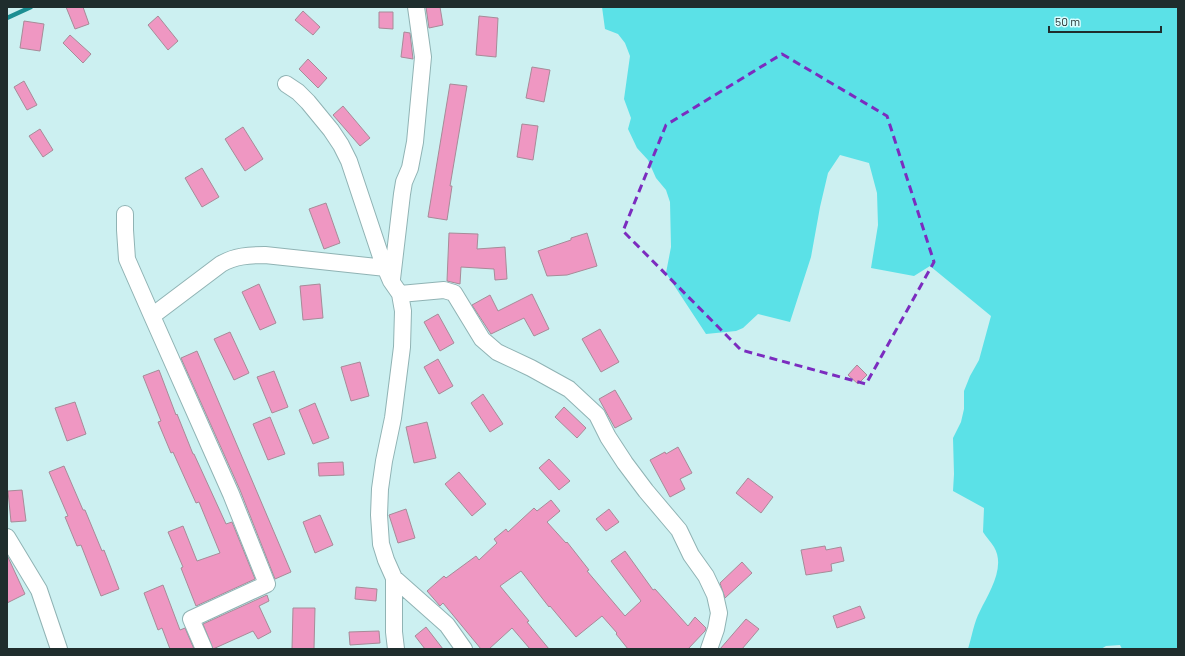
<svg xmlns="http://www.w3.org/2000/svg" width="1185" height="656" viewBox="0 0 1185 656" font-family="Barlow,sans-serif">
<style>
.green{fill:#5be1e7}
.lines{fill:none;stroke-linecap:round;stroke-linejoin:round}
.stream{stroke:#1b8e92;stroke-width:4.5}
.building{fill:#ef97c2;stroke:#a78b98}
.minor-casing{stroke:#90b3b4;stroke-width:18}
.minor{stroke:#fff;stroke-width:16}
.marked{fill:none;stroke:#7b2cbf;stroke-width:3;stroke-dasharray:8 5;stroke-linejoin:round}
</style>
<rect width="100%" height="100%" fill="#ccf0f1"/>
<path class="green" d="M602,7H1178V649H1122L1120,645L1106,646L1101,649H968C972,636 974,622 980,611C989,593 1006,567 994,547C991,542 986,537 983,532L984,508L953,491L954,474L953,438L961,422L964,409V391L970,376L979,360L991,316L930,266L914,276L871,268L878,225L877,193L869,163L840,155L828,173L820,207L811,257L790,322L758,314L743,328L736,331L706,334L666,273L671,247L670,202L666,190L656,178L648,160L637,148L628,129L631,118L624,99L630,56L625,43L618,34L605,29Z"/>
<g class="lines">
<path class="stream" d="M7,18L31,7"/>
</g>
<path class="building" d="M66,7H83L89,24L75,29Z
M426,7H440L443,25L429,28Z
M303,11L320,27L313,35L295,20Z
M379,12H393V29L379,28Z
M158,16L178,41L168,50L148,25Z
M479,16L498,18L496,57L476,55Z
M24,21L44,24L40,51L20,48Z
M404,32L410,33L413,59L401,57Z
M70,35L91,54L83,63L63,43Z
M308,59L327,78L318,88L299,69Z
M532,67L550,70L544,102L526,98Z
M24,81L37,105L27,110L14,87Z
M450,84L467,86L450,186H452L447,220L428,217Z
M343,106L370,138L360,146L333,115Z
M522,124L538,126L533,160L517,157Z
M243,127L263,159L245,171L225,139Z
M40,129L53,150L43,157L29,136Z
M202,168L219,197L202,207L185,178Z
M326,203L340,243L324,249L309,209Z
M449,233L478,234L477,249L505,247L507,279L495,280L494,269L461,267L460,284L447,281Z
M587,233L597,266L567,275L547,276L538,251L571,240V238Z
M259,284L276,323L260,330L242,292Z
M320,284L323,318L303,320L300,286Z
M532,294L549,329L534,336L524,318L491,334L472,305L490,295L498,311Z
M438,314L454,343L440,351L424,322Z
M600,329L619,362L601,372L582,339Z
M230,332L249,373L234,380L214,339Z
M197,351L291,572L275,579L240,490L181,358Z
M438,359L453,386L439,394L424,367Z
M360,362L369,396L351,401L341,367Z
M857,365L867,375L858,384L848,375Z
M159,370L176,415L177,414L193,454H194L226,524L232,522L255,579L196,606L181,568L183,567L168,532L183,526L197,561L220,553L199,502L196,503L173,452L171,453L158,422L161,421L143,376Z
M274,371L288,407L272,413L257,377Z
M615,390L632,419L615,428L599,399Z
M483,394L503,424L490,432L471,403Z
M75,402L86,434L67,441L55,408Z
M315,403L329,438L313,444L299,410Z
M564,407L586,428L577,438L555,417Z
M270,417L285,454L268,460L253,424Z
M427,422L436,458L414,463L406,427Z
M678,447L692,473L680,479L685,489L670,497L650,460L665,452L666,454Z
M549,459L570,481L559,490L539,468Z
M343,462L344,475L319,476L318,463Z
M64,466L83,510H85L102,551L104,550L119,589L101,596L81,545L77,546L65,517L68,516L49,472Z
M459,472L486,504L472,516L445,484Z
M748,478L773,497L761,513L736,493Z
M22,490L26,521L11,522L8,491Z
M551,500L560,511L547,522L566,543L567,542L589,570L587,571L625,616L641,601L611,561L625,551L653,590L655,589L688,626L695,617L706,628L705,631L688,649H628L616,634L617,633L602,616L576,637L550,606L549,607L521,571L500,586L529,621L527,622L549,649H530L512,628L489,649H481L443,603L440,606L427,591L444,576L446,578L476,556L479,560L497,543L494,539L506,529L508,532L534,508L537,511Z
M406,509L415,538L398,543L389,515Z
M609,509L619,522L606,531L596,519Z
M320,515L333,545L315,553L303,522Z
M825,546L826,550L841,547L844,561L831,564L832,571L806,575L801,550Z
M7,555L25,594L7,603Z
M742,562L752,573L725,598L720,583Z
M163,585L180,630L185,628L194,649H170L162,628L158,630L144,593Z
M356,587L377,589L376,601L355,599Z
M267,595L269,601L259,606L271,632L258,639L253,631L213,649L203,624Z
M860,606L865,618L837,628L833,616Z
M293,608H315L314,649H292Z
M746,619L759,629L742,649H720Z
M426,627L443,649H425L415,636Z
M379,631L380,643L350,645L349,632Z"/>
<g class="lines">
<defs>
<path id="minor" d="M286,84L298,92L308,102L331,130L341,145L349,161L382,260L391,281L400,294L403,311L402,347L393,418L384,461L380,489L379,515L381,544L386,560L394,578V632L396,649
M125,214V230L127,259L152,316L231,494L267,584L191,619L204,649
M392,279L402,194L404,182L410,168L415,142L423,57L416,7
M400,294L444,290L454,293L482,339L497,352L531,368L569,389L597,415L608,437L625,463L646,491L679,530L691,555L706,576L715,595L719,613L716,629L709,649
M152,316L221,264C235,256 249,255 265,255L386,268
M7,537L39,590L59,649
M394,578L447,625L464,649"/>
</defs>
<use href="#minor" class="minor-casing"/>
<use href="#minor" class="minor"/>
</g>
<path class="marked" d="M782,54L887,116L934,262L866,384L741,350L623,231L666,125Z"/>
<rect width="1185" height="656" fill="none" stroke="#1f2d2d" stroke-width="16"/>
<path d="M1049 26v6h112v-6" fill="none" stroke="#1f2d2d" stroke-width="2"/>
<text x="1055" y="26" font-size="12" fill="#1f2d2d" stroke="#d9fdff" stroke-width="3" paint-order="stroke">50 m</text>
</svg>
